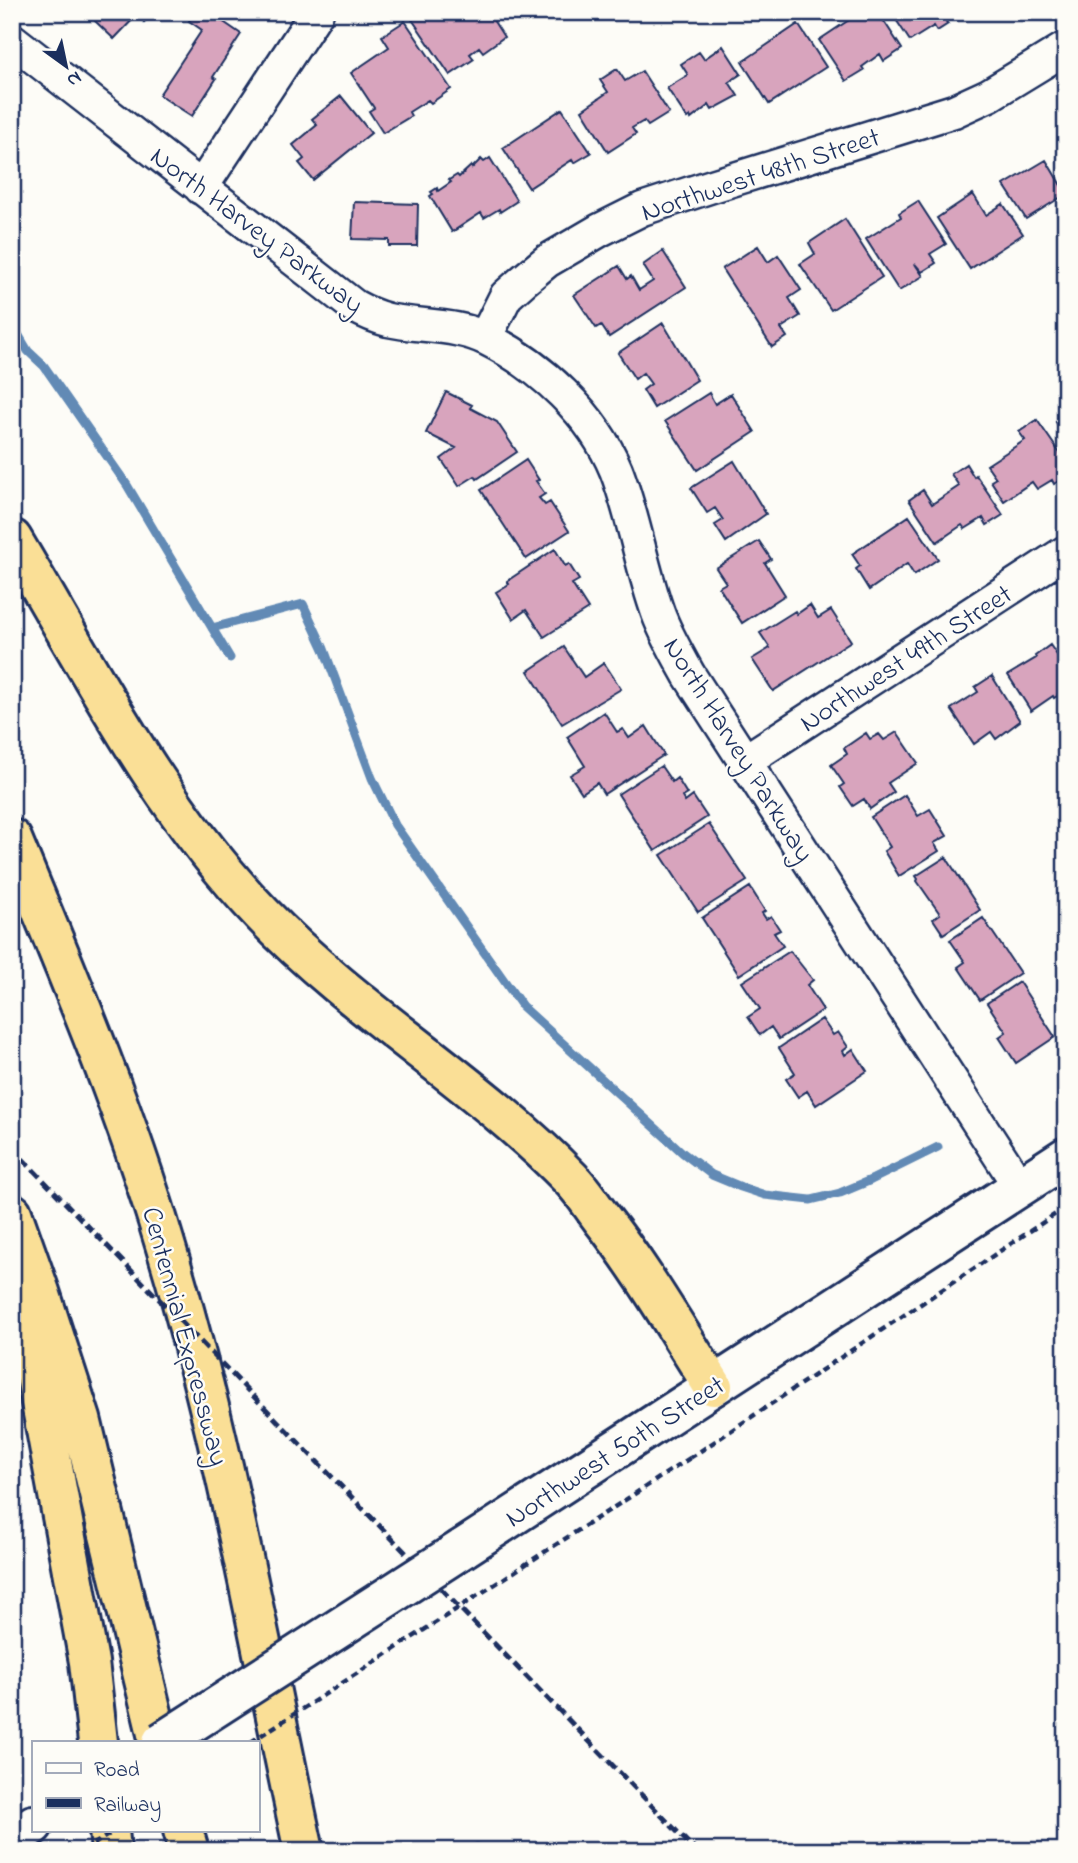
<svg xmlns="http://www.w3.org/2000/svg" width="1078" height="1863" viewBox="0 0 1078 1863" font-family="'Indie Flower',sans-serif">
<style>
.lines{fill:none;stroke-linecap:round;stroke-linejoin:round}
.stream{stroke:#628ab5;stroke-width:9}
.building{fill:#d8a4bd;stroke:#1b2f5e;stroke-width:2}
.minor-casing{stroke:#1b2f5e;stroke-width:37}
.secondary-casing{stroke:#1b2f5e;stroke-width:44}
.motorway-casing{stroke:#1b2f5e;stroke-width:44}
.path{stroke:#1b2f5e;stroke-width:4.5;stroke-dasharray:7 5;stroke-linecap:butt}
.minor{stroke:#fdfcf7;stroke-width:32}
.secondary{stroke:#fdfcf7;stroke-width:38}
.motorway{stroke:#fadf96;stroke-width:38}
.rail{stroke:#1b2f5e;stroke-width:5;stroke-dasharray:10 5;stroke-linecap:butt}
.secondary-bridge-casing{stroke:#1b2f5e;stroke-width:44;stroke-linecap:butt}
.path-bridge{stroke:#1b2f5e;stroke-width:4.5;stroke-dasharray:7 5;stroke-linecap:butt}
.secondary-bridge{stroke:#fdfcf7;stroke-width:38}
.labels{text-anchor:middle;stroke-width:5;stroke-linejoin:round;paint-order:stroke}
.street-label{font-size:28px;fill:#1b2f5e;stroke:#fdfcf7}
</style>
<rect width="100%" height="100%" fill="#fdfcf7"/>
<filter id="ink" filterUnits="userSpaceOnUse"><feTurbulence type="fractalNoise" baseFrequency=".0143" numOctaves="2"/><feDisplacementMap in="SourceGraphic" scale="14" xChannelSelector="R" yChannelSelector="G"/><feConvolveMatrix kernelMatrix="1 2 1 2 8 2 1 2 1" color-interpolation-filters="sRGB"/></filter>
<g filter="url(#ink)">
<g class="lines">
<path class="stream" d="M12,324L28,351L44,366L127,485L230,658
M212,628L303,604L324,649L372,778L395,825L522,1006L683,1153L712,1175L741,1187L765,1195L811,1200L840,1193L871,1180L938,1147
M477,1847V1851"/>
</g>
<path class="building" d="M94,12H154L144,22L137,15L114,39L95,21L99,17Z
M195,12H209L241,34L213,77L216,79L192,116L159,95L202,30L189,21Z
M407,12H488L504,37L483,52L479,47L470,54L474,59L450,75Z
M861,12H878L902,49L884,61L880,54L862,67L864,70L846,81L819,40Z
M891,12H954L944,19L948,24L937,31L934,26L910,41Z
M405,21L451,89L431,103L428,100L409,112L411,116L383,133L369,111L374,108L351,73L389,47L382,36Z
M798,24L826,67L769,104L742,62Z
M723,46L741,74L729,82L738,96L712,110L709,105L691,119L690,116L687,118L667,88L688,75L681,64L699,52L704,59Z
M617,69L625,81L642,71L669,113L648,126L644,121L632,128L636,134L608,152L582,110L608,92L600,80Z
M341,96L371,133L313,180L299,163L304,159L293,145L317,125L312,119Z
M562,109L591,153L574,163L572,160L529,188L503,148Z
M490,158L517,201L500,212L499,209L484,218L481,213L452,232L430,196L433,194L431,192L437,188L438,191L451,182L449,180L457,175L459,177L471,166L472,168L481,159L484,162Z
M1046,160L1066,194L1026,219L1004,185Z
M973,194L986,215L1003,204L1023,234L970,269L937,218Z
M918,201L946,244L930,254L936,263L922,272L915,264L923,276L899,291L866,239L901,217L899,213Z
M354,202L418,204L417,246H389V240L352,239Z
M845,219L882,277L831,310L800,264L815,254L809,243Z
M758,246L768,262L778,255L801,290L789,298L800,316L781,328L787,337L772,347L722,269Z
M663,251L686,287L609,337L601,325L596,328L574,295L619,266L627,279L631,276L639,290L653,281L643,265Z
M663,323L697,380L654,408L643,390L651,384L643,373L635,379L618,353Z
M446,392L472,405L470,408L497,422L517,452L477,479L475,476L459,486L441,459L456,448L426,433Z
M709,393L715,404L731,394L755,432L697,470L665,421Z
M1066,416V445L1061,438L1065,435L1056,422Z
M1037,420L1066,462V476L1054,484L1052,480L1037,489L1032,482L1004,501L991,481L996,478L987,465L1025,440L1019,432Z
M526,460L539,480L536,481L545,494L539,498L545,505L550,502L569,531L526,559L481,490Z
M734,461L766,514L726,542L715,525L723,520L715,508L707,513L691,488Z
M966,464L974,477L976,475L1003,515L987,525L983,518L965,529L962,525L937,542L909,500L923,490L932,504L959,486L951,474Z
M909,516L938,559L914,575L907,564L869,590L856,569L860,566L852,554Z
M759,541L771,559L765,563L785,595L742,623L719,587L726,583L716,568Z
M555,549L565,566L569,564L579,580L572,584L588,609L544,637L526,610L513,619L496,592L509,584L507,581Z
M810,605L818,618L831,610L851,641L773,691L752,659L770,648L760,633L795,611L797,614Z
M1050,645L1066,668V688L1058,694L1059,695L1054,698L1053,696L1031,711L1008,675L1036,658L1035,656Z
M564,647L584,677L604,663L621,689L562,724L528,671Z
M992,676L1020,721L996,739L991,732L974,744L951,709L978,692L975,687Z
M604,712L617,732L623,729L629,738L646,726L664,755L604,794L597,783L582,793L570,775L585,766L567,737Z
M897,732L918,763L888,783L894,792L870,809L864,799L853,806L840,787L844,784L831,765L847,754L844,748L866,733L870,739L879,734L884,740Z
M661,766L672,782L677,778L687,794L682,797L685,802L693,796L707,817L655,851L618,794Z
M905,795L918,816L930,809L947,836L934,843L939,851L899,876L884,851L890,847L871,817Z
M709,824L747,881L698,912L661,855Z
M946,857L980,910L943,934L933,919L940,914L917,881L918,879L916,876Z
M750,887L765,911L762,913L766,919L771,916L780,930L774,933L783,946L739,975L702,918Z
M983,918L1020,973L980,1000L958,967L965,962L950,940Z
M790,951L813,980L807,985L823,1010L779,1039L771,1027L760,1035L748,1017L760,1009L742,982Z
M1019,982L1055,1037L1016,1063L999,1037L1006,1032L987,1003Z
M822,1019L833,1035L838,1032L848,1047L843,1051L845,1055L853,1049L867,1071L816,1105L807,1091L798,1097L786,1079L795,1073L779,1048Z"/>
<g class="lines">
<defs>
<path id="minor" d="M12,40L354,306C365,312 376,317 388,320C421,327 457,324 487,339C541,366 593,414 616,470C634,516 641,566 658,613C666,635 678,655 689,675L1020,1187
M201,188L317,12
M485,338L506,296L524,280L547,261L600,230L642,209L709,187L954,111L989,95L1066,48
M745,761L1066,552"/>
<path id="secondary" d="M462,1549L1066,1157
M12,1839L33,1825"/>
<path id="motorway" d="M12,539C89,668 158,806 262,914C356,1012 477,1082 571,1179C583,1191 592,1206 602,1219C643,1271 677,1330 713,1386
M12,839C67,972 123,1103 164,1241C225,1441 260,1647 304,1851
M12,1213L40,1292L81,1419L159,1742
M22,1300L89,1662L98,1742
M109,1830L111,1851
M183,1830L189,1851"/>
</defs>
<use href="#minor" class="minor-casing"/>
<use href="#secondary" class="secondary-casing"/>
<use href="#motorway" class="motorway-casing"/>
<path class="path" d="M690,1458L1066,1207"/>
<use href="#minor" class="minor"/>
<use href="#secondary" class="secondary"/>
<use href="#motorway" class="motorway"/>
<path class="rail" d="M12,1148L696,1851"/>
<defs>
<path id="secondary-bridge" d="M162,1742L462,1549"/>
</defs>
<use href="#secondary-bridge" class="secondary-bridge-casing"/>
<path class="path-bridge" d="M251,1742L690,1458
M83,1851L116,1830"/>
<use href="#secondary-bridge" class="secondary-bridge"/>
</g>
</g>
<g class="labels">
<g class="street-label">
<text transform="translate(760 173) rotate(-18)" y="10">Northwest 48th Street</text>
<text transform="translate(258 229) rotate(37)" y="10">North Harvey Parkway</text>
<text transform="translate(905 657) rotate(-33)" y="10">Northwest 49th Street</text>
<text transform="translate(740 749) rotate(58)" y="10">North Harvey Parkway</text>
<text transform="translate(187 1336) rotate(75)" y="10">Centennial Expressway</text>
<text transform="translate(614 1450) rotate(-33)" y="10">Northwest 50th Street</text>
</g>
</g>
<rect width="1078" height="1863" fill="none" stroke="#fdfcf7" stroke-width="42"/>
<rect x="21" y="21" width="1036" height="1821" fill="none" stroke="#1b2f5e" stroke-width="2.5" filter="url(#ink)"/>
<rect x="32" y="1741" width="228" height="91" fill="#fdfcf7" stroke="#a3aaba" stroke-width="2"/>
<rect x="46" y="1763" width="35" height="10" fill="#fdfcf7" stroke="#a3aaba" stroke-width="2"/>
<text x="94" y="1776" font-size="21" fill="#1b2f5e">Road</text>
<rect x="46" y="1798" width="35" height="10" fill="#1b2f5e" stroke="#a3aaba" stroke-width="2"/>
<text x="94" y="1811" font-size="21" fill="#1b2f5e">Railway</text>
<g transform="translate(66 66) rotate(147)" stroke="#fdfcf7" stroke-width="5" paint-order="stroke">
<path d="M0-5L12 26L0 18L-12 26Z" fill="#1b2f5e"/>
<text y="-10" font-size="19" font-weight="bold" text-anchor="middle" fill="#1b2f5e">N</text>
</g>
</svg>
